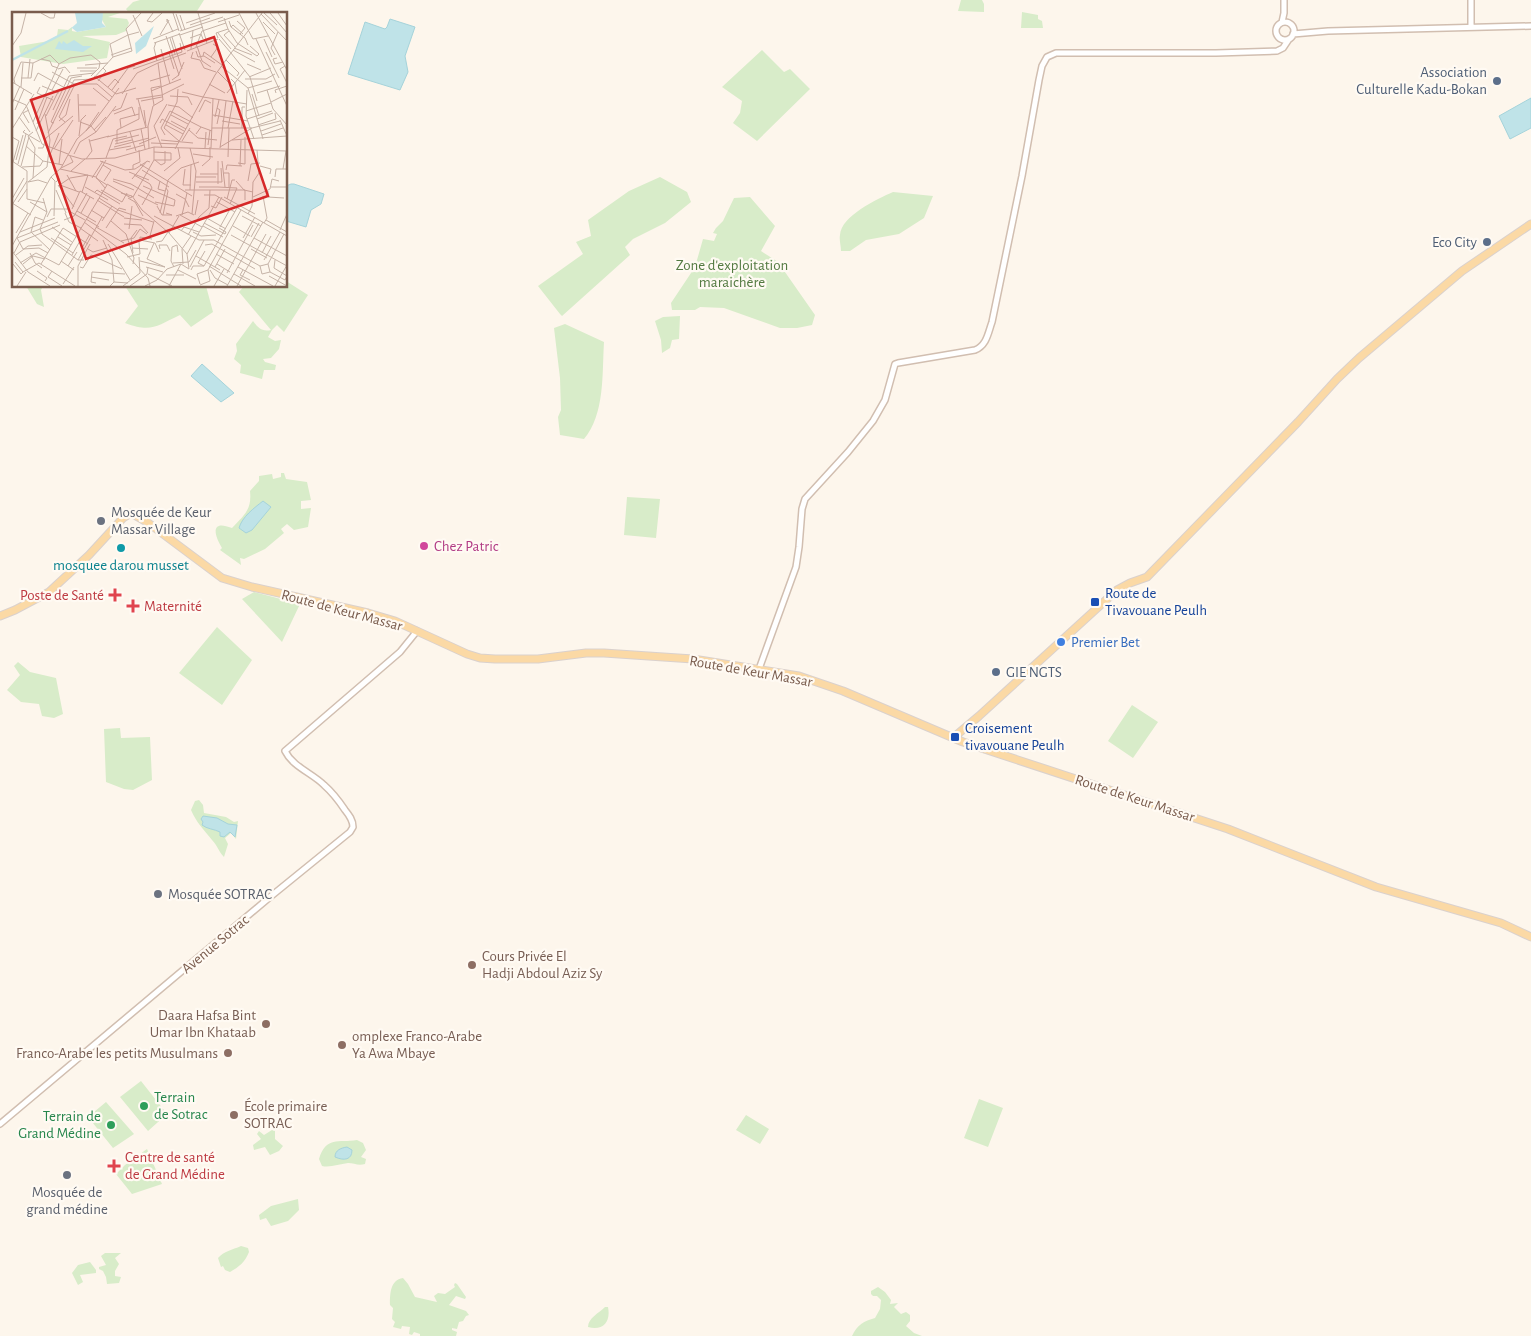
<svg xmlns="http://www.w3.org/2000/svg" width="1531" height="1336" viewBox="0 0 1531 1336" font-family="'Alegreya Sans',sans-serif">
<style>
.green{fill:#d8ecc9}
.water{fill:#bfe3e8;stroke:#a5d3da}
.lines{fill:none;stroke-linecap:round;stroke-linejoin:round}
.tertiary-casing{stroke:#d1beb0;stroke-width:8}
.primary-casing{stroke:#dad1cd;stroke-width:9}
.tertiary{stroke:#fff;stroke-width:5}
.primary{stroke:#fbd9a5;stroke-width:7}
.service-dot{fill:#5c6f8a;stroke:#fffaf3;stroke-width:2}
.worship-dot{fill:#6b7280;stroke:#fffaf3;stroke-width:2}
.hotel-dot{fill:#d1479c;stroke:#fffaf3;stroke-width:2}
.culture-dot{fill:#0f9aa8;stroke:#fffaf3;stroke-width:2}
.health-dot{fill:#e0444e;stroke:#fffaf3;stroke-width:2}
.transit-dot{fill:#1a4fb4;stroke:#fffaf3;stroke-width:2}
.shop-dot{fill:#3f7fe0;stroke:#fffaf3;stroke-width:2}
.education-dot{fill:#8d6e63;stroke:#fffaf3;stroke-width:2}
.leisure-dot{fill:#2e9e5b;stroke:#fffaf3;stroke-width:2}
.labels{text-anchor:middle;stroke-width:4.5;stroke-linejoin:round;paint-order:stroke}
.service-label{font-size:15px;fill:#4e5e75;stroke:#fffaf3;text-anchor:end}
.park-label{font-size:15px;fill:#537a41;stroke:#fffaf3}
.worship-label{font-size:15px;fill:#5b616d;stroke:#fffaf3;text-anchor:start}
.hotel-label{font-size:15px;fill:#b23c85;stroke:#fffaf3;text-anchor:start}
.culture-label{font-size:15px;fill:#0d838f;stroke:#fffaf3}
.transit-label{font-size:15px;fill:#164399;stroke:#fffaf3;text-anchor:start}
.health-label{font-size:15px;fill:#be3a42;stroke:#fffaf3;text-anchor:start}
.street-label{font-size:15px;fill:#7a5c4d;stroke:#fffaf3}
.shop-label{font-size:15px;fill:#366cbe;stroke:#fffaf3;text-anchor:start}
.education-label{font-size:15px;fill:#785e54;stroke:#fffaf3;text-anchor:start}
.leisure-label{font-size:15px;fill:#27864d;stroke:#fffaf3;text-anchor:start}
.inset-river{fill:none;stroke:#bfe3e8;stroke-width:2.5}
.inset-road{fill:none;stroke:#c5b3a7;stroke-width:1}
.view{fill:#d62828;fill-opacity:0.15;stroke:#d62828;stroke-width:2.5}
.inset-edge{fill:none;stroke:#7a5c4d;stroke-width:2.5}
</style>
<rect width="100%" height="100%" fill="#fdf6ec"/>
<path class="green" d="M140,0H204L197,11L192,14H130L126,9L133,2Z
M961,0H982L984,4V12L958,11Z
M1022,12L1038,15V19L1042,21L1043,28H1021Z
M762,50L784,72L790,69L810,89L757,141L733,123L740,113L742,101L722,87Z
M660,177L687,192L691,202L665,223L633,239L625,247L630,255L562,316L560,314L538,286L583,254L576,242L591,236L588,220L629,191Z
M893,192L933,196L924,218L899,234L866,240L850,251H841C841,246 839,240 840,235C841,216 877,199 893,192Z
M750,197L775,226L761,251L778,262L815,315L812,325L797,328H780L724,308L700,307L695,310H672L671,303L695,267L703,239L714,241L717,234L713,233L716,228L723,221L734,198Z
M286,281L308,295L284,332L277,325L272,330L268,337L275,341L281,340L279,349L271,358L263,359L265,362L276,365L275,370H264L262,379L240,373L241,365L234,359L237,351L236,344L253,321C258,328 262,332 271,330L239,292L244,286H286Z
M26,286H43L41,290L44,307L37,304Z
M125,286H206L213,312L191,327L180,315C156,326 152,333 125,323L138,306Z
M680,316L679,339L672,340L670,348L662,353L661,340L655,321L663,317Z
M565,324L604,342C602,374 605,414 584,439L560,435L558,417L561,410L560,378L554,328Z
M281,473H284L286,479L307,482L311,500L301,501V509L311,508L308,527L294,530L287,524L281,529L284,533L265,549L244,559L240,558L241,565L220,550L222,548C214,535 210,519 232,528C244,515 252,510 250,491L259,481V476L272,474L273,479L281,477Z
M627,497L660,499L656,538L624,535Z
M254,592L300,604L282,642L242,599Z
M217,627L252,660L222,705L179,673Z
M18,662L30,672L56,678L63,714L54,718L42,716L39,704L21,702L7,690L20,675L14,666Z
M1132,705L1158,722L1133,758L1108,741Z
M120,728L121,738L150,737L152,780L133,790L124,789L106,782L104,729Z
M199,800L203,805L204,813L226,817L234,822L238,821L236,839L231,833L225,838L228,844L224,857C219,852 217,845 212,840C204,830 196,822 191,810L195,801Z
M141,1081L167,1114L148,1131L120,1097Z
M979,1099L1003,1108L988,1147L964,1138Z
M106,1102L134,1134L113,1148L88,1117Z
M746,1115L769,1129L760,1144L736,1130Z
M272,1130L275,1131V1139L283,1146L279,1151L270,1155L265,1147L254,1150L253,1145L261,1139L257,1134L259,1131L264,1135Z
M357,1140L363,1143L366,1150L361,1157L366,1159L365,1164C358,1166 354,1163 348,1163C339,1164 330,1168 322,1166L319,1159C326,1136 338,1143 357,1140Z
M147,1149L162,1184L132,1194L116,1174L125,1165Z
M298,1199L299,1210L288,1221L271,1226L266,1218L260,1220L259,1215L271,1206Z
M241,1246L248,1248L249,1252C245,1262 239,1267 230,1272L225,1270L223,1266L221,1267L218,1258C224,1251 232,1250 241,1246Z
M105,1253H121L115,1258L119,1264L115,1271V1276L121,1277L119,1283L107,1284L106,1277L103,1271L99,1269V1267L106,1265L101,1256Z
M90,1262L96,1270V1273L80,1275L83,1282L78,1285L72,1273L78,1265Z
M403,1278L408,1284L415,1297L437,1302L434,1296L438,1293L445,1294L455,1287L454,1285L455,1283L457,1284L466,1297L465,1299L456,1296L449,1305L466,1311L469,1315L466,1316L463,1321L459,1322L457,1329L452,1328V1330L457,1332L456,1336H420V1334L414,1332L412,1335L409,1334L410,1327L402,1326L401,1329L393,1327L395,1322L392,1319L393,1308L390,1305C390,1294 390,1280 403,1278Z
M878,1287L885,1292L891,1300L890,1304L898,1303L894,1307L901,1314L906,1312L910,1315V1321L906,1326L914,1333L922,1336H852C857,1325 864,1321 875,1318L880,1309L881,1300L877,1296H873L871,1294V1291Z
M605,1307H608C611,1322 603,1331 588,1327C588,1318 599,1313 605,1307Z"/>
<path class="water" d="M390,19L415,27L405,56L408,72L400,90L348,74L365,22L385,29L387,27Z
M1531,98V128L1510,139L1499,116Z
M291,184H294L324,194L321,204L311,210L306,227L286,221V186Z
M202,364L234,393L221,402L191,376Z
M263,501L271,507L252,530L246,533L239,528C242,517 254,508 263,501Z
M203,816L217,818L228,824L237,825L235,837L230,832L224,837L220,836V832C214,829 207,829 202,825L203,822L201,819Z
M347,1147L352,1150C352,1160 344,1161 335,1157C335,1150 341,1148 347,1147Z"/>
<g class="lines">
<defs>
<path id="tertiary" d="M1276 31a9 9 0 1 1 18 0a9 9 0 1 1-18 0Z
M1282,22L1284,13V0
M1471,27V0
M1293,34L1328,31L1531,26
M759,669L796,567L799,547L802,509L805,499L848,452L873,421L885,400L895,364L898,363L975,350C987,345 988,333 992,322L1022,176L1039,80L1042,66L1047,57L1056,53H1216L1277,51L1283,48L1289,39
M0,1124L270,897L350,832L353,827C353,820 349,815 345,810C339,801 332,792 324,785C312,773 293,767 285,751L400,652L417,631"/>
<path id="primary" d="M0,616L15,610L49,592L89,555L123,518L131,513L147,522L222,578L252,587L368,613L395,621L467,654L480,658L495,659H538L586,653H604L693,659L799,676L843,691L963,742L1228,829L1376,887L1501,923L1531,937
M953,738L979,716L1117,590L1130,583L1147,577L1298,422L1337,379L1359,358L1462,271L1531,224"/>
</defs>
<use href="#tertiary" class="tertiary-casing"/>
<use href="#primary" class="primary-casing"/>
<use href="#tertiary" class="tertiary"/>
<use href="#primary" class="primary"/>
</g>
<g class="service-dot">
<circle cx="1497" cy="81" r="5"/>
<circle cx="1487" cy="242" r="5"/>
<circle cx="996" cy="672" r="5"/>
</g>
<g class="worship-dot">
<circle cx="101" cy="521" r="5"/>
<circle cx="158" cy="894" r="5"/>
<circle cx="67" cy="1175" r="5"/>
</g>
<circle class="hotel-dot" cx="424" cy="546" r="5"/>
<circle class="culture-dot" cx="121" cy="548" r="5"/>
<g class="health-dot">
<path d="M112.5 587.5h5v5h5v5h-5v5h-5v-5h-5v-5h5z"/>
<path d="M130.5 598.5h5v5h5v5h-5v5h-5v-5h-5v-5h5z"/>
<path d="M111.5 1158.5h5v5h5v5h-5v5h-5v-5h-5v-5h5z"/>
</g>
<g class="transit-dot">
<rect x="1090" y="597" width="10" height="10" rx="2.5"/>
<rect x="950" y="732" width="10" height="10" rx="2.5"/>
</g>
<circle class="shop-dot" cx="1061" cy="642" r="5"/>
<g class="education-dot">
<circle cx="472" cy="965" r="5"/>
<circle cx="266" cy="1024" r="5"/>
<circle cx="342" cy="1045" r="5"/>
<circle cx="228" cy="1053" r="5"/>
<circle cx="234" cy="1115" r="5"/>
</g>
<g class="leisure-dot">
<circle cx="144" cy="1106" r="5"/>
<circle cx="111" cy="1125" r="5"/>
</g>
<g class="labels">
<g class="service-label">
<text x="1487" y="77">Association<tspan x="1487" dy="17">Culturelle Kadu-Bokan</tspan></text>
<text x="1477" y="247">Eco City</text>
<text x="1006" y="677" text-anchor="start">GIE NGTS</text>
</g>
<g class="park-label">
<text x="732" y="270">Zone d'exploitation<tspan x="732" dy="17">maraichère</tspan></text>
</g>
<g class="worship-label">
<text x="111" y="517">Mosquée de Keur<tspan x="111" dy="17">Massar Village</tspan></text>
<text x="168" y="899">Mosquée SOTRAC</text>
<text x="67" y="1197" text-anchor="middle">Mosquée de<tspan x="67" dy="17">grand médine</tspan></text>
</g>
<g class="hotel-label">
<text x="434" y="551">Chez Patric</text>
</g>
<g class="culture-label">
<text x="121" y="570">mosquee darou musset</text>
</g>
<g class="transit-label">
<text x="1105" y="598">Route de<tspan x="1105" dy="17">Tivavouane Peulh</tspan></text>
<text x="965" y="733">Croisement<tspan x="965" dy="17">tivavouane Peulh</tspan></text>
</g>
<g class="health-label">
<text x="104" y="600" text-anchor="end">Poste de Santé</text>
<text x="144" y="611">Maternité</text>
<text x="125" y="1162">Centre de santé<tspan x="125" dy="17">de Grand Médine</tspan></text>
</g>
<g class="street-label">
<text transform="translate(342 610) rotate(15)" y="5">Route de Keur Massar</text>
<text transform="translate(751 671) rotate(10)" y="5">Route de Keur Massar</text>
<text transform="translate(1135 798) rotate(18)" y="5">Route de Keur Massar</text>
<text transform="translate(215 944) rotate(-40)" y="5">Avenue Sotrac</text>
</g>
<g class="shop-label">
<text x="1071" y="647">Premier Bet</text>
</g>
<g class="education-label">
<text x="482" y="961">Cours Privée El<tspan x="482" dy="17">Hadji Abdoul Aziz Sy</tspan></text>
<text x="256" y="1020" text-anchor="end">Daara Hafsa Bint<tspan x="256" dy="17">Umar Ibn Khataab</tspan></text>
<text x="352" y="1041">omplexe Franco-Arabe<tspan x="352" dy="17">Ya Awa Mbaye</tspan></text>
<text x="218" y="1058" text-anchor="end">Franco-Arabe les petits Musulmans</text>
<text x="244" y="1111">École primaire<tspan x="244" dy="17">SOTRAC</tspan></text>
</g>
<g class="leisure-label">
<text x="154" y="1102">Terrain<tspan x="154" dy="17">de Sotrac</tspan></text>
<text x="101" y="1121" text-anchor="end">Terrain de<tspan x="101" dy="17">Grand Médine</tspan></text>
</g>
</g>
<g transform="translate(12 12)">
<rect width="275" height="275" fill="#fdf6ec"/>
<path d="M91,1H108L96,5L115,7L117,11L114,19L104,23L70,24L98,30L95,46L51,52L9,45L7,34L37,29L45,24L46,17L56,18L60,15V19L65,20L94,15L89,6Z" fill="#d8ecc9"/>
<path d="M63,1H91L90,11L94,15L65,20L60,16L56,19L65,11ZM142,14L134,34L124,42L123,31ZM62,28L71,34H80L71,40L43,37L47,29L50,32L51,29L55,32Z" fill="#bfe3e8"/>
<path class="inset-river" d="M0,48L56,19"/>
<path class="inset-road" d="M29,1L38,6H42L43,1M141,1L135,9L140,10L150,1M161,1L167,19M186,1L195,31M227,1L241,27L256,24M244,1L275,58M252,1L265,13M258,1L275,21M266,1L275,14M164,2L170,19M249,2L275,29M121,3L130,24M168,3L173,18M217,9L219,15L221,13L231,22M225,9L233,16L228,22M155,10V7L161,20M206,10L227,3M251,10L263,22M174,11L203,1M178,13L198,6M219,15L233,26L236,33M216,17L225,31M168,19L211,5M217,19L212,23L223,35M167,21L173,38M206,21L219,37M148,23L157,8M168,23L191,15M154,24L167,63L160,68M160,25L170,57M158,26L163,42M178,26L189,22L191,27M206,26L204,21L216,17L212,6M141,27L166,17M244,27L275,94M252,27L260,45M275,29V52M144,30L142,36L145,49M142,31L168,22M225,31L245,44L247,42L238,34M0,34L9,21L14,1M185,34L190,49L199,55M184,35L190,19L214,11M222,36L240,43M149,37L158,72M179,37L181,18M221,38L243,50M175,39L206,27M184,39L186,45L192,44L203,51M181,40L179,46L188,48M254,40L267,66M157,41L162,57M99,43L119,36M263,43L259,36L266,20M191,44L192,40L210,53M101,45L120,39L116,23L127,20M199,45L206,35L201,32M265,46L261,47L263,52L271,50M29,47L38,49L40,54L46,56M188,48L192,56L204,60M214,48L227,61L225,64M47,52L58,46L79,43L88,50L87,56L79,64M235,52L249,58M73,53L96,51M209,54L236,76M273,54L268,57L275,71M65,56H85M46,57L53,55L58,61M121,57L170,40L168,31M68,59H84M40,60L62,72H85L100,85M206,60L218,72M82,64L104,82L124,76M166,64L172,50M237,65L259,56M9,66H19L21,51M16,66L18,47M219,67L223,71L225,82M233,67H254L263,62M22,69L26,61L53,76M86,69L94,59L91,56M138,69L158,63M0,70L20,82M3,72L2,67L9,50L21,51L38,43L47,52L21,110M197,72L213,81M30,74L47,81M9,75L11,51M28,75L25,81L41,88M96,75L103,67L107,71M81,76L97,89M166,77L165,90L152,116L167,129M40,78L51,57M100,78L116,56L123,54M235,78L234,104L242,127M255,78L261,97L275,113M139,79L169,67M170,80L191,85M215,81L233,58M245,81L268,74M264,81L263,78L275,74M66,82L67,110M110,82L125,61L146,51M240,82L247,104M158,84L176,85L180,93M191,85L235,92M0,87L14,93L30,132L56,142M124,87L150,83L172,72M126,87L134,116M129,89L150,85M245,89L238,65L219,41L250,1M259,90L275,82M0,92L8,74M67,93H84M142,93L139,76L149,74M156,93L167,95L181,106M205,96L208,98L205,112M3,98L12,77M17,98L11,101L17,111M41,98L57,64L82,61M132,98L134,114M101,99L109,96L115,81M234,99L259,91M187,100L193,88L199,91M102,102L120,95L123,104M159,103L176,112M201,103L236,109M34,104L46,80M7,105L18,120M203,105L207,88M235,107L260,99M245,107L261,101M268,108L275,124M47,109L54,103L58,87M159,109L174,117M210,109L228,112M53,110L47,105L63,72M42,111L39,110L59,66L70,64M148,111L150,107L172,119M25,112L35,85M154,113L171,122M246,113L264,107L263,101M109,116L108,107L127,102V95M200,116H240M216,116L221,89M230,116V95H233M0,117L22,82M129,117L133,137M13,118L11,120L28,130M82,118L94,105M177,118L186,126L205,128M24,119L41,84M74,119L87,100M249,119L269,112M84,120L104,94M118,120L124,139M36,121L62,68L81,67L101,45L98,32L116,23L114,17L129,1M184,122L189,115L200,119M153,123L149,116L158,99L189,115M250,123L271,116M67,124L69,108L74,103M0,125L7,129L1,150M95,125L136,115M251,127L236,76L260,69M149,128L181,131M220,128L275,124M78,129L97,124M103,129L127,123M170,129L178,116M105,131V118L127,107V102M139,131L166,132M103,132L120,128M127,132L144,125M196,133L198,118M14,134L31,149L51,153M102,135L137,126M208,135L240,116L268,109M26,136H31L34,126L61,104M137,136L136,114L141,94L151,88L146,51L174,41M150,136L142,114L155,92M178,136L184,159L180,202M193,136L194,120M199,136L201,87M208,136L214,89M42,137L61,108M163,137L203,63L219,41L207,27M97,138L119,134M114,138L132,133M142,140L159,141V148H142M62,142L68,130L84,120L79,114L68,110M181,142L201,145M56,143L65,127L79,114L107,76M37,145L47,121M216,145L217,116M94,146L101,127L115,124M74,147L80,139L77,127M4,148L11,123M143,148L149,153L153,151V139M0,149L15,159V187L33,191M88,149L113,158L123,157L134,150M210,149L213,175M226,151L233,152V125M6,152L14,122M47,152L50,127M128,152L180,184M91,153L99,158L92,169M9,154L17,125M190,154L198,147V135M228,154L229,128M248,154L259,157L258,162M10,155L28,154L31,149M42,155L47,167L44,170M49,156L61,150L58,144M48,157L84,165L93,176M121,157V153L128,150L127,138M173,157L171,173H179M271,157L274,139M130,158L157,175M214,158L215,153L230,154M59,159L73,147M152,159L168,146L166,136M117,160L137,168M212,161H217V176M188,162H206M55,163L64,179M122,163L138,172L140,176L130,193M39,165L43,169L42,204M84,165L94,148M184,165H204M263,165L264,157H275M21,166L23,136L16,124L21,120M80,166L91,149M101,167L119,172L142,186M120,167L135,149L138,150M101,169L122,178M148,169L146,177L153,179M224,169L232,178L241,180M236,169L239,152L248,151M16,170L35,155L38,128L33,102M16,170L26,168L35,171M184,170H210L209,156M95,172L119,186L120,184M206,172V149M46,173L62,195M48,173L67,180M46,174L58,166L76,163L70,180M131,174L163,188L162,194L143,190M73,175L96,188M187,175H206M206,175L225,176L218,192M259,175H275M44,178L54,201M89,178L110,190L115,181M173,178H233V188M178,178L179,153M256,179V185L272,186M83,180L85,178L108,192M109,181L120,184L130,198L157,221L175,242L177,257M164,182L173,187L177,195M126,183L146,193M192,183H203L275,224M251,184L255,206L252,211M121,185L142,148V135M212,185L243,202M241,185L258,177L260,167L267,169M31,186L35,200L28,217L30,222L66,248H72M87,186L106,198M116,186L123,190L131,204M0,187L12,166M215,187L220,168H223M85,188L112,205M6,190L15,177M18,190L35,200M205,190L223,200M0,191L19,203M0,193L15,169M145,194L150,203H160L154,201M199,194L204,196L210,185M60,197L68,179L82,187M79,198L92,206M106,198L141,210M57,199L73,208M65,199L84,210M53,201L57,210L69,216M69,201L78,185M148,201L156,168L169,156L187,150M236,202L240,194L241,170L247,161L245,138M151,203L156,179L154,176M168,203L190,215M170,203L175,181M183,203L186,188M142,204L187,228H202L248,254L256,252L272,222M164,204L176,200L182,203M230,204L249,214M35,205L39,197H56M193,205L214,217M112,206L130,208M74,207L87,215M31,208L23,205L19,220L38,238M52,208L62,204L75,181M254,208L275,220M90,209L100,194M99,209L114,222M72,210L114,242L136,266L138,274M192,211L213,222L214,220L207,216M112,212L129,213L136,221M191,214L211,225M221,214L238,224M40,215L60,230M84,215L112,231M208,215L217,199M51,216L76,232M68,216L86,229M94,216L107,196L114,198M117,217L120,194M268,218L275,202M169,219L172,215L187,220M8,220L43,206M181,220L189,224L204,223M4,221L16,201M157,221L167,204M114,222L122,246L121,252M176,223L187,205L197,196L198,178M219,223L275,254M138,224L142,209M46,225L59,233M239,225L247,211M39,226L61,241M231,226L243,205M242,226L275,244M140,227L128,225V228L143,231L147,240M91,228L100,248L102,270M109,229L122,226L128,217L135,222M144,230L150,229L156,220M96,232L118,268M193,233L200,232L243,257M0,234L39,165L49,156L56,143L70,147L103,146L142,135L275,139M70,236L78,222M120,236L136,237M11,237L5,226L46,210M11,237L27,236L36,241M76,237L81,240L95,236M148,237L147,233H155L158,239M170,237L179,224M170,237L171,252M239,237L255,246M0,239L16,260L38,274M2,241L8,230L48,213M18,241L23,251L30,256M121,241L119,226L125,218M250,241L259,224M175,242L207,185M204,242L222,252M4,243L16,234L30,233M60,243L69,227M184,244L208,258M115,245L128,242L127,230M66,248L90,205M252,248L268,220M263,248L262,256L275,264L273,268M49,249L62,258M128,249L153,255L135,247L142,231M3,250L11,260L27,251L63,274M8,251L24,241L47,253L95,173L84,166M161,251L177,250L184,238M1,252L9,262L11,260M11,252L21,244L33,247M29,252L51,216M205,252L218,260M256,252L258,260L273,268M56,254L65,240M192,254L186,251L193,239M197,254L229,274M248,254L250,262L258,260M68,255L71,256L79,243L110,257M134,255L151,260M162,255L159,249L160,235L165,233L166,240M178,255L192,228M203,255L213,237M226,255L261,274M166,258L184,267M179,258L181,254H192L225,196M198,258L203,266L216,273M231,258L228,263L238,268M25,259L35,266L33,269M40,259L36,265L50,274M215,261L241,213M136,262L160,274M222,262L243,274M154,263H172M257,264L275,274M79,265L97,268M84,271L79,270L80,260L113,262M51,272L62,255M188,272L185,262L196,258L229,198M188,273L198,269L196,258M5,274L14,260M66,274V254L78,232M98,274L102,270L116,271M111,274L128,261L127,245M118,274L135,262L136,255M133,274L145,268L155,257L169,252L177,257M157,274L169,252M202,274L212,257M215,274L251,210M225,274L254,222M263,274L275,253"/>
<path class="view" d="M202,25L256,184L74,247L19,88Z"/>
<rect width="275" height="275" class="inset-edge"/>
</g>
</svg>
